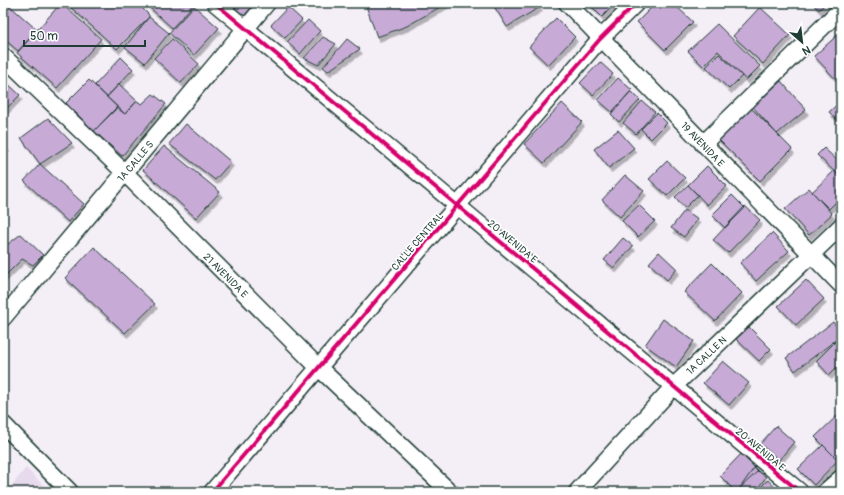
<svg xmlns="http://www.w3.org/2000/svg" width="844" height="495" viewBox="0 0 844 495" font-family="Pangolin,sans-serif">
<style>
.built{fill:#e7daed}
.building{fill:#c8aad7;stroke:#1f3d34;filter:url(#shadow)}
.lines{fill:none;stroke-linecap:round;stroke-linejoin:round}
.minor-casing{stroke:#1f3d34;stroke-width:19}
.minor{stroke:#fff;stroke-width:16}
.cycleway-casing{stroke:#fff;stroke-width:6}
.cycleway{stroke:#d6006c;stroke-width:4}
.labels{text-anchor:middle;stroke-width:3.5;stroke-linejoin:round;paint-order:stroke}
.street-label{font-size:10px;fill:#1f3d34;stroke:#fff}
</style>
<defs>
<filter id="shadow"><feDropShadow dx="2.5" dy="4.5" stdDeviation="0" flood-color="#0004"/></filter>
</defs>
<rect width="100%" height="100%" fill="#f4eef7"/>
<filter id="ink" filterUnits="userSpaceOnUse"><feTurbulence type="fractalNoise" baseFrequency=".025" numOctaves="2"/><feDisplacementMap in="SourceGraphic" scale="8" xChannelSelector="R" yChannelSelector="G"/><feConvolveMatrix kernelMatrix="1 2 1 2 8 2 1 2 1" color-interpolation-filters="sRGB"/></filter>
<g filter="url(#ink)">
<path class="built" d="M26,468L50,492H6Z"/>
<path class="building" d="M61,3L101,39L57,88L17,53Z
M66,3H137L149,15V17L117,49Z
M149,3H195L172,28L147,5Z
M229,3H255L244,16Z
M365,3H447L407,26L377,37Z
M492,3H537L540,7L507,27Z
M588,3H616L602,17Z
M656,3H673L693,22L665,50L637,22Z
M812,3H826L819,10Z
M9,5L37,30L18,51L3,38V12Z
M194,6L219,28L194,55L169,33Z
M288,7L302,20L285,38L271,25Z
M760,7L790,35L763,64L733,36Z
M149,17L169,33L145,63L125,47Z
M556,18L575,37L548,65L529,47Z
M308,20L320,31L300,54L287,42Z
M717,24L760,66L746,80L718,51L703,66L688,51Z
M841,32V85L814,56Z
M323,37L336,44L318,65L304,58Z
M172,39L199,64L181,83L154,58Z
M347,39L360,49L328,71L323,67Z
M719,54L742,76L729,89L706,67Z
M121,57L133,69L107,97L95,85Z
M600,62L613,74L593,95L580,83Z
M618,78L632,90L612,112L598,100Z
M3,79L20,95L3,112Z
M89,80L117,107L94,131L66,103Z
M781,81L806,110L777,134L752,106Z
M119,84L137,101L125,114L107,97Z
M631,91L640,100L619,122L611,114Z
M153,94L166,104L122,156L94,131L117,108L125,114L137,101L142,104Z
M642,101L655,112L636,134L623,123Z
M841,101V124L829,112Z
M562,103L582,122L544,163L524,144Z
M748,105L792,149L760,181L716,137Z
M657,113L667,123L651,139L641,129Z
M48,118L72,143L40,164L21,138Z
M186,124L231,162L215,180L169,144Z
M618,130L634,148L609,168L594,149Z
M3,143L7,147L3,151Z
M164,146L220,192L196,218L143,170Z
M824,148L841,164V178L817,155Z
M667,161L685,178L667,196L649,179Z
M40,164L84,204L68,222L24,181Z
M707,166L727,186L707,205L688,185Z
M834,171L841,178V197L829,209L812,192Z
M625,175L644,191L620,217L602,200Z
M688,185L698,195L685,208L675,197Z
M809,188L832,214L809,235L785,209Z
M732,195L745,208L725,228L712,215Z
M639,205L655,221L638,237L622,221Z
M745,206L760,220L728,253L713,240Z
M685,210L698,219L684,237L671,228Z
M772,233L789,251L756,281L740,263Z
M21,234L43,255L33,265L22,259L3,278V245L8,244Z
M623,238L633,246L614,268L604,260Z
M94,247L155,304L125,333L65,278Z
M659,252L677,269L667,280L649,263Z
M712,263L742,293L715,321L684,292Z
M806,280L824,299L796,325L778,306Z
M663,319L694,341L676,367L645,345Z
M833,322L841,332V336L795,371L786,358Z
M749,327L771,349L759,361L736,339Z
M841,336V363L829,375L816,361Z
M723,361L749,383L729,405L703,383Z
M841,412V463L815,437Z
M776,426L794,442L779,460L760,444Z
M823,445L838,460L814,485L798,469Z
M741,454L758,471L736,492L720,476Z
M754,468L766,477L755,492H737Z
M768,480L779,492H756Z"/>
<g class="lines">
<defs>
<path id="minor" d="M215,3L800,492
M567,3L841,285
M3,56L125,173L318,367L450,492
M703,144L841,9
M3,318L267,3
M3,424L70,492
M212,492L600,39L636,3
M577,492L674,386L841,226
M825,492L841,478"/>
</defs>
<use href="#minor" class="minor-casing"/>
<use href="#minor" class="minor"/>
<defs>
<path id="cycleway" d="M215,3L800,492
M212,492L600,39L636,3"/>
</defs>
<use href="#cycleway" class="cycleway-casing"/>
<use href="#cycleway" class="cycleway"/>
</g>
</g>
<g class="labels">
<g class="street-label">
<text transform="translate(703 144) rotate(46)" y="4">19 AVENIDA E</text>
<text transform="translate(135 161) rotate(-50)" y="4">1A CALLE S</text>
<text transform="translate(417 241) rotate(-49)" y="4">CALLE CENTRAL</text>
<text transform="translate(513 241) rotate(40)" y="4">20 AVENIDA E</text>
<text transform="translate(226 275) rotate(45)" y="4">21 AVENIDA E</text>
<text transform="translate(706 355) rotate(-43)" y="4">1A CALLE N</text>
<text transform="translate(761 449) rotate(40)" y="4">20 AVENIDA E</text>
</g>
</g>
<rect width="844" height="495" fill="none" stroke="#fff" stroke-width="16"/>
<rect x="8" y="8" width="828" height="479" fill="none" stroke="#1f3d34" stroke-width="1.5" filter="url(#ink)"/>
<g transform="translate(802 42) rotate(152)" stroke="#ffffff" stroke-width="3" paint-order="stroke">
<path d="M0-3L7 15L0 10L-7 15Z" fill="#1f3d34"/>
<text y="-6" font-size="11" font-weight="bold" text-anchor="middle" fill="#1f3d34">N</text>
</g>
<path d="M24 40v6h121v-6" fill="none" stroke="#1f3d34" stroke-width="2"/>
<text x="30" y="40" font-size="12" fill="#1f3d34" stroke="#ffffff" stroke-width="3" paint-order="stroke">50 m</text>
</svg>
